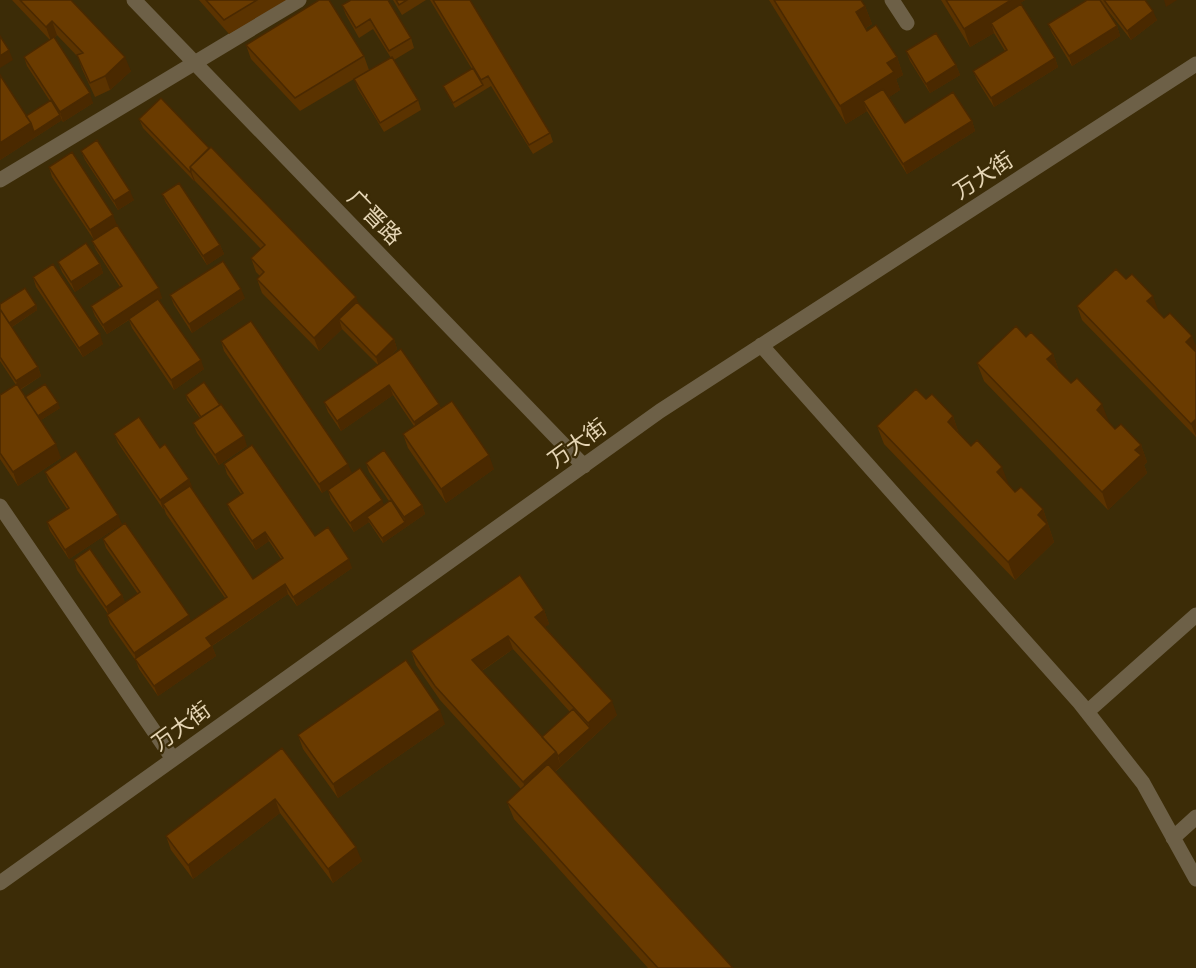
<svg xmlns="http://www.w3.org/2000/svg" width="1196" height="968" viewBox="0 0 1196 968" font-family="'Space Grotesk','Noto Sans SC',sans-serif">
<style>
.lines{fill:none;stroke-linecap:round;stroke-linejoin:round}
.minor{stroke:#6d6047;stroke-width:15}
.wall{fill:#5b3300;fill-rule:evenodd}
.shaded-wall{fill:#4a2900}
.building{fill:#6a3b00;stroke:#4a2900;stroke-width:1.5}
.labels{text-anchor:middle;stroke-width:4.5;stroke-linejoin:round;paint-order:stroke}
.street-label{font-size:22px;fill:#e5d5b5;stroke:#3c2c07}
</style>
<rect width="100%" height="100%" fill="#3c2c07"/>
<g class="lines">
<path class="minor" d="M134,0L584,466
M892,0L907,23
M0,180L299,0
M761,345L1080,703L1143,783L1196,879
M0,506L173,759
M1087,712L1196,615
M1173,838L1196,817
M0,883L660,411L1196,64"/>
</g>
<path class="wall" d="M12,0H71L131,71L110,90L95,97L82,69L78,57L57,35L54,38L93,103L63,122L62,120L0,160V75L26,116L50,101L27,66L24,57L50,40Z
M199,0H286L229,34Z
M393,0H426L402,15Z
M430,0H470L550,133L553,142L533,154L491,86L455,108L443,86L472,69Z
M769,0H861L865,6L872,24L866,28L867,31L897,57L903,75L896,79L900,90L889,97L905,123L972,121L975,131L907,174L867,111L846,124Z
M941,0H1025L1020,3L1021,4L1055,58L1058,67L994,107L977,80L973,71L1005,51L994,33L970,47Z
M1087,0H1145L1157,20L1131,40L1102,3L1117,26L1120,36L1072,66L1052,33L1048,24Z
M342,5L411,38L414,48L394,60L418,100L421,110L384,132L358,89L354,79L391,58L373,29L359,38L346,15Z
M246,45L364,56L369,70L300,111L251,59Z
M906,51L956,65L960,75L930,93L910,61Z
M139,119L357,302L394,339L397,349L386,360L441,408L494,469L446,503L408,448L403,434L414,426L393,395L341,431L328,412L324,402L378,365L342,329L319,351L262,293L257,279L260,276L256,272L251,258L261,249L195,181H194L143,128Z
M81,151L134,200L118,210L85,160Z
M49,167L117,225L162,298L159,300L204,369L174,390L132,328L129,320L107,334L95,316L91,306L120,287L96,250L92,241L94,240L52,177Z
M162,194L220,245L224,254L207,265L166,203Z
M58,262L100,264L103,273L75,292L62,272Z
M33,277L103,344L83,357L36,287Z
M1126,279L1158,310L1157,311L1164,318L1196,346V437L1082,320L1077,306Z
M170,295L245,298L192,333L174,305Z
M0,304L36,305L37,310L12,327L38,367L41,376L20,390L25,397L60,408L41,420L61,458L18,486L0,459V395L16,385L0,361Z
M1026,337L1053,354L1059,371L1115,429L1141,445L1147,462L1144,465L1147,473L1108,510L984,381L977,363Z
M221,341L352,473L322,493L224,351Z
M186,395L247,446L219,465L197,433L193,423L200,418L187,400Z
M926,399L953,416L959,434L1009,485L1015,492L1043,509L1054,542L1015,580L884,444L877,426Z
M114,434L160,448L189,479L192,489L253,579L281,559L269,541L256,550L231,514L227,504L241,494L227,474L224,464L315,536L352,568L297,606L288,594L212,646L216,656L158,696L139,669L136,661L110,624L107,615L108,614L77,570L74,560L122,595L125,603L138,594L106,548L103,539L191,621L225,598L166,514L164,508L163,509L118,443Z
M366,463L422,505L425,514L383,543L369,522L354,532L331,500L328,490L384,505L389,501L369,472Z
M45,472L122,524L69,559L50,531L47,522L67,509L49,482Z
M544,610L549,624L545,627L617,715L555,772L733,968H648L514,819L507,802L521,789L440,700L416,665L411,651ZM513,649L570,712L542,737L482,671Z
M445,724L338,798L303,749L298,735Z
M282,748L362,861L333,883L280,813L193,879L171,850L166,836Z"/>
<path class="shaded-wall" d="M1011,0H1025L1020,3L1024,14L991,23L994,33L970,47L964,29Z
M1164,0H1177L1166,7Z
M865,6L872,24L862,30L856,12Z
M1153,11L1157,20L1131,40L1127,31Z
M52,21L57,35L51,41L46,27Z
M1117,26L1120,36L1072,66L1069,56Z
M9,50L13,60L0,68V56Z
M125,57L131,71L110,90L105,76Z
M897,57L903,75L896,79L900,90L869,110L863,101L867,111L846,124L840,106L887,63Z
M1055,58L1058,67L994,107L991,98Z
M956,65L960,75L930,93L926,84Z
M90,93L93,103L63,122L60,112Z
M60,115L62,120L0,160V143L31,123Z
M972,121L975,131L907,174L903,164Z
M191,171L195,181H194L190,172Z
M130,191L134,200L118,210L114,201Z
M113,215L117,225L94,240L90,230Z
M220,245L224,254L207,265L203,256Z
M100,264L103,273L75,292L71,282Z
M159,288L162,298L107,334L103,325Z
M241,289L245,298L192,333L189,324Z
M1153,296L1158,310L1152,315L1147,301Z
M356,297L361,311L339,319L342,329L319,351L314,338Z
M36,305L37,310L10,328L8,323Z
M100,334L103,344L83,357L79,348Z
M1192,336L1196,346V351L1186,342Z
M394,339L397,349L379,367L376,357Z
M1053,354L1059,371L1047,359Z
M201,360L204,369L174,390L171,380Z
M38,367L41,376L19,390L16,381Z
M389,385L393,395L341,431L337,421Z
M58,403L60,408L38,422L36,417Z
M439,404L443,414L417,431L414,422Z
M1102,404L1109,422L1097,410Z
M953,416L959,434L948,422Z
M1196,419V436L1191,424Z
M244,436L247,446L219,465L215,455Z
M56,444L61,458L18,486L13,472Z
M1141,445L1147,462L1144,465L1147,473L1108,510L1102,492L1135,450Z
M489,455L494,469L446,503L441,489Z
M348,464L352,473L322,493L319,484Z
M1002,467L1009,485L997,472Z
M189,479L193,489L165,508L163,504L164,508L163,509L160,500Z
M382,500L386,510L367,517L369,522L354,532L350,523Z
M422,505L425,514L383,543L382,538L405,522L404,517Z
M1043,509L1054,542L1015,580L1008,562L1038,515Z
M118,515L122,524L69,559L65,550Z
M265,532L269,541L256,550L252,541Z
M349,559L352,568L297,606L293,597Z
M285,584L288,594L210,647L206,638Z
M122,595L126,605L109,616L106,607Z
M544,610L549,624L541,631L535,617Z
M189,615L192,625L137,662L134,653Z
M508,636L513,649L477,674L472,660Z
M212,646L216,656L158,696L154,686Z
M612,701L617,715L561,766L558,756L590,728L588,723Z
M440,710L445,724L338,798L333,784Z
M556,752L561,766L528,796L523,782Z
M275,799L280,813L193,879L188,865Z
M356,847L362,861L333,883L328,869Z"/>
<path class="building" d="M20,0H71L125,57L105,76L90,83L77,55L83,53L52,21L46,27Z
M206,0H257L224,20Z
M319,0H329L364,56L295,98L246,45Z
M351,0H388L411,38L389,51L370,19L356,28L342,5Z
M396,0H407L399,5Z
M433,0H470L550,133L529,145L488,76L481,80Z
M774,0H861L865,6L856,12L867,31L876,25L897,57L887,63L894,72L840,106Z
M946,0H1011L964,29Z
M1087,0H1100L1117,26L1069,56L1048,24Z
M1104,0H1145L1153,11L1127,31Z
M1021,4L1055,58L991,98L973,71L1007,50L991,23Z
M936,33L956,65L926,84L906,51Z
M0,36L9,50L0,56Z
M54,37L90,93L60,112L24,57Z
M392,57L418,100L380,123L354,79Z
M473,68L483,85L453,103L443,86Z
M0,75L31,123L0,143Z
M883,89L905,123L953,92L972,121L903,164L863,101Z
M161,98L209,148L190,167L191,171L190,172L139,119Z
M51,100L60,115L34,132L31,123L26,116Z
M97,140L130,191L114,201L81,151Z
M211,147L356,297L314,338L257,279L264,272L251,258L265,245L190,167Z
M72,152L113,215L90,230L49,167Z
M179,183L220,245L203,256L162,194Z
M117,225L159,288L103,325L91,306L122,286L92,241Z
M86,243L100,264L71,282L58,262Z
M223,261L241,289L189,324L170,295Z
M53,264L100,334L79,348L33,277Z
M1116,269L1126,279L1132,274L1153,296L1147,301L1164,318L1170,313L1192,336L1186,342L1196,352V419L1191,424L1077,306Z
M25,288L36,305L9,323L0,309V304Z
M158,299L201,360L171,380L129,319Z
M357,302L394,339L376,357L339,319Z
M0,309L38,367L16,381L0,357Z
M251,321L348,464L319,484L221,341Z
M1016,326L1026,337L1031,332L1053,354L1047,359L1071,383L1077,378L1102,404L1097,410L1115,429L1121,424L1141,445L1135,450L1141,455L1102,492L977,363Z
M401,349L439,404L414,422L389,385L337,421L324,402Z
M204,382L220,405L201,417L186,395Z
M17,384L56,444L13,472L0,453V395Z
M45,384L58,403L38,416L25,397Z
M916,389L926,399L932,394L953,416L948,422L971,446L977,440L1002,467L997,472L1015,492L1021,487L1043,509L1038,515L1047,524L1008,562L877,426Z
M452,401L489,455L441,489L403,434Z
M221,404L244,436L215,455L193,423Z
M139,417L160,448L165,444L189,479L160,500L114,434Z
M252,445L315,536L328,527L349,559L293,597L285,584L206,638L212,646L154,686L135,659L227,597L163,504L190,486L253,579L283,558L265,532L252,541L227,504L243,493L224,464Z
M384,450L422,505L404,517L366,463Z
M76,451L118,515L65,550L47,522L69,508L45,472Z
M360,468L382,500L350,523L328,490Z
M391,500L405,522L382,538L367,517Z
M125,523L189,615L134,653L107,615L140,592L103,539Z
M90,549L122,595L106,607L74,560Z
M520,575L544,610L535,617L612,701L588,723L508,636L472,660L556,752L523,782L435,686L411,651Z
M406,660L440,710L333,784L298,735Z
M573,709L590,728L558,756L556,752L542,737Z
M282,748L356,847L328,869L275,799L188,865L166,836Z
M548,764L733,968H658L507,802Z"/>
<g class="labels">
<g class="street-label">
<text transform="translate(983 175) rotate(-33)" y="8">万大街</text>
<text transform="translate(375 217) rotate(46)" y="8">广晋路</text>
<text transform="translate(577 443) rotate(-36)" y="8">万大街</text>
<text transform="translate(181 726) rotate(-36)" y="8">万大街</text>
</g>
</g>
</svg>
